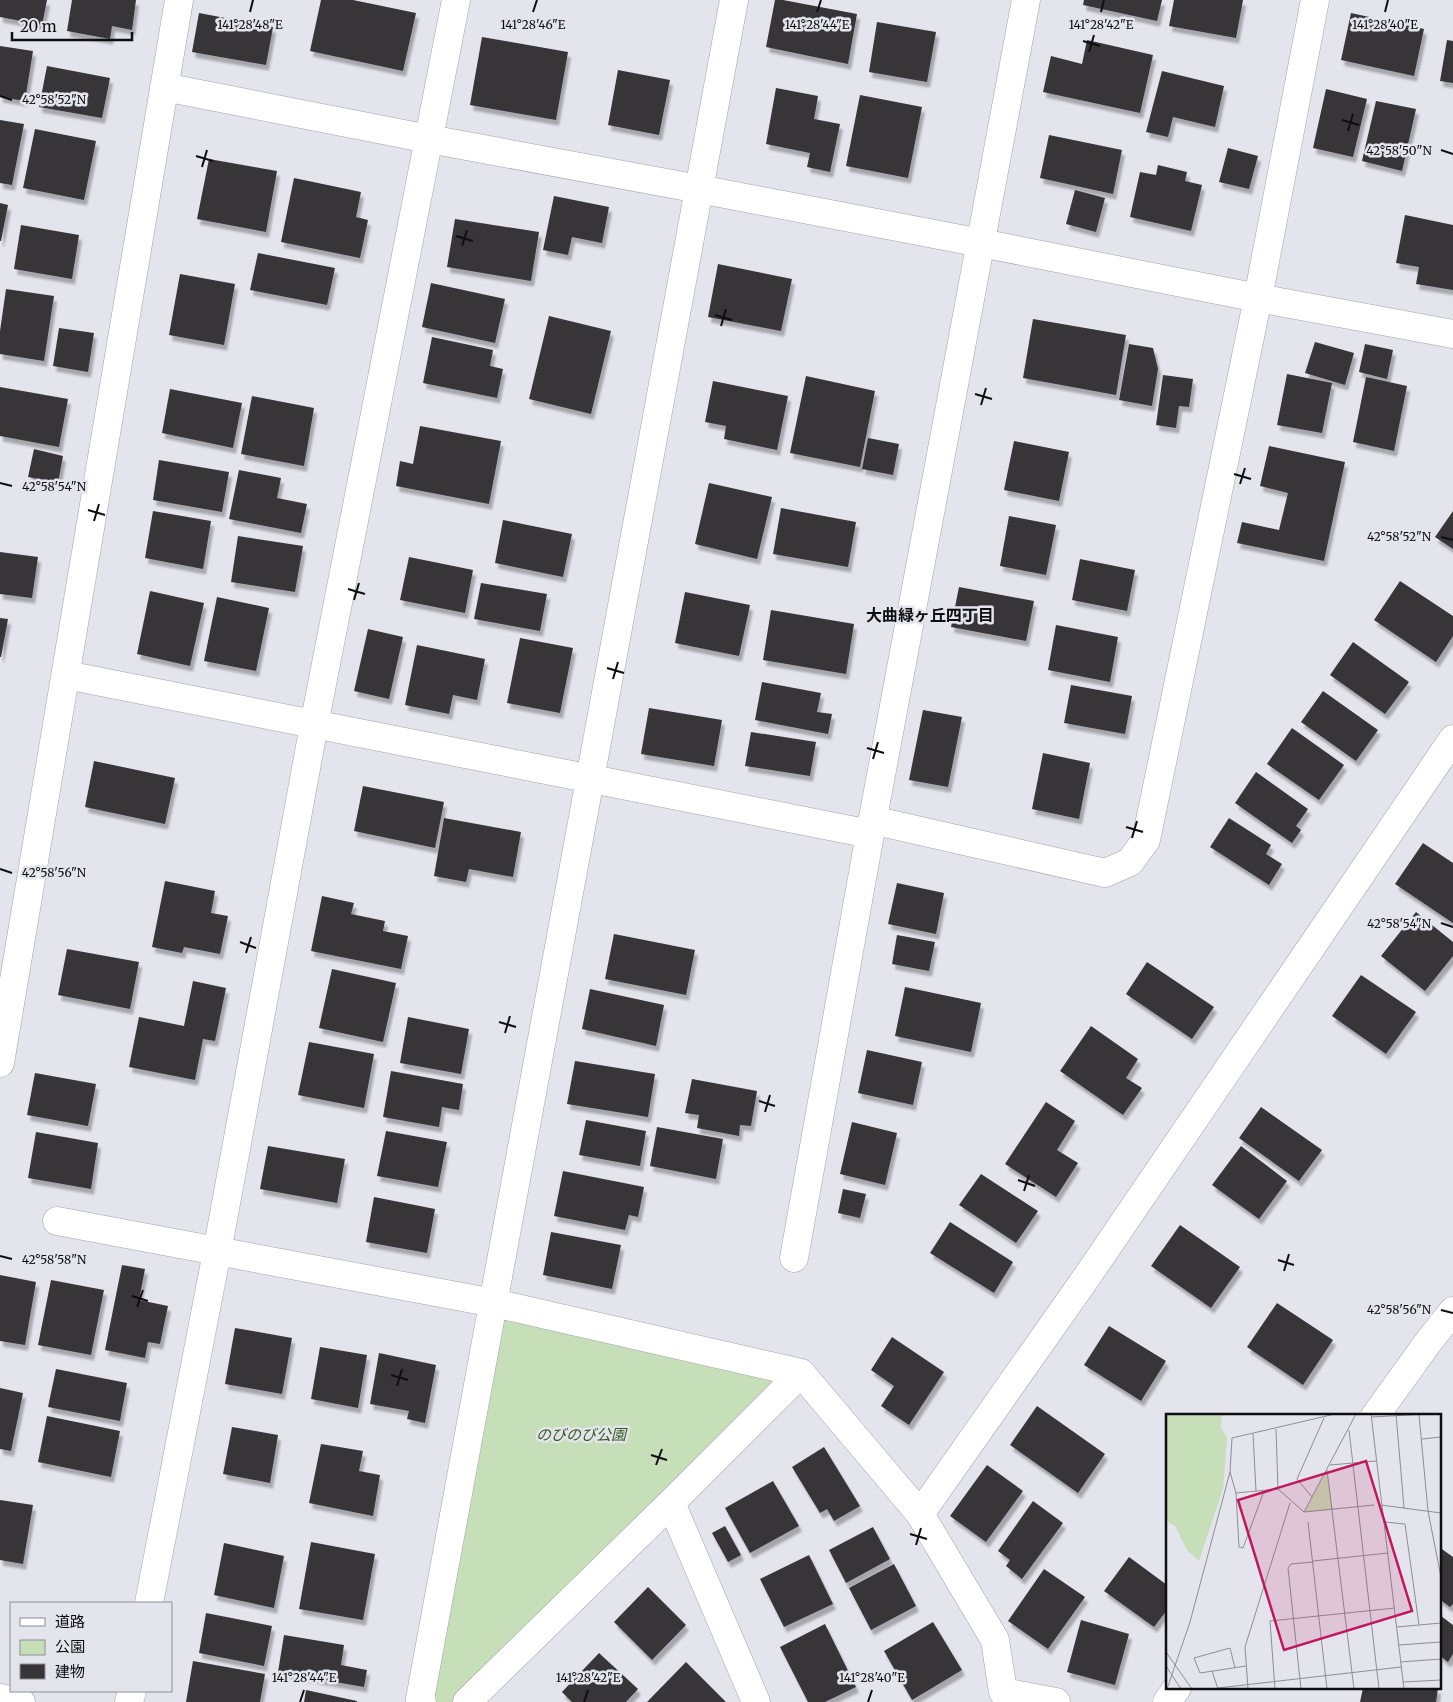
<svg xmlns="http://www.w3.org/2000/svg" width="1453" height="1702" viewBox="0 0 1453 1702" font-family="Merriweather,'Noto Sans JP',serif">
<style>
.green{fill:#c6dfb9}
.building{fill:#393438;filter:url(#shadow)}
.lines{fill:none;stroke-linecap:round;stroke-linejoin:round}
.minor-casing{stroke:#a2a3aa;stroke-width:29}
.minor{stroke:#fff;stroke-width:28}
.ticks{fill:none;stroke:#0e0e10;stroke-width:2}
.labels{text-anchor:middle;stroke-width:5;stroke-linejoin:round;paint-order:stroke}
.park-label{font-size:15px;font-style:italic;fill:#355b1b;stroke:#e3e4ec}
.neighbourhood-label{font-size:16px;font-weight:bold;fill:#0e0e10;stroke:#e3e4ec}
.inset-road{fill:none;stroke:#8e8e94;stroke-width:1}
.view{fill:#c2185b;fill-opacity:0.15;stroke:#c2185b;stroke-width:2.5}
.inset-edge{fill:none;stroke:#0e0e10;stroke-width:2.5}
.ticks-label{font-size:12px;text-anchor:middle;fill:#0e0e10;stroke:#e3e4ec;stroke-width:5;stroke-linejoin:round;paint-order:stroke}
</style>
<defs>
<filter id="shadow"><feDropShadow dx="3" dy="5.5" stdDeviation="1" flood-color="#0004"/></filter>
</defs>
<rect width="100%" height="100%" fill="#e3e4ec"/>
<path class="green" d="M494,1303L801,1373L466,1702H430Z"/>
<path class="building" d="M0,0H47L42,25L0,17Z
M72,0H136L132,30L112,26L110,39L67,31Z
M321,0H353L416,13L403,71L310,51Z
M775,0H783L857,14L848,64L766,47Z
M1084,0H1162L1157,21L1083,5Z
M1174,0H1243L1236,38L1169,26Z
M199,13L273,27L266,65L192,52Z
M1351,13L1424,29L1414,76L1341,60Z
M877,22L936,32L927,82L869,72Z
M482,37L568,52L556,120L470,105Z
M1087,40L1153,55L1140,113L1043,92L1051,56L1082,64Z
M1447,40L1453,41V83L1440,81Z
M0,46L33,51L25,101L0,97Z
M47,66L110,78L102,118L39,107Z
M618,70L670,80L659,135L608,125Z
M1162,71L1224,86L1215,127L1173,117L1168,137L1146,132Z
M776,88L818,96L814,119L840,124L830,172L807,167L810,153L766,144Z
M1326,89L1367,99L1353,157L1313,148Z
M860,95L922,107L908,178L846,166Z
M1376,101L1416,109L1402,171L1362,161Z
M0,120L24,124L12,185L0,183Z
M35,129L96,141L84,200L23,188Z
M1049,135L1122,150L1113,194L1040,178Z
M1228,148L1258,156L1249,189L1219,182Z
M209,159L277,171L266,232L197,219Z
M1158,165L1187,172L1185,181L1202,185L1191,231L1130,217L1140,172L1156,175Z
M294,178L361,192L356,217L368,220L360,258L281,242Z
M1075,190L1105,198L1096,232L1066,224Z
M554,196L609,207L602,243L572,237L568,255L543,250Z
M0,203L8,205L1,241H0Z
M1405,215L1453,225V290L1416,284L1419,267L1396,263Z
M455,219L539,232L531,281L447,267Z
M21,225L79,235L72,279L14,269Z
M258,253L335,268L327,305L250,290Z
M718,264L792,279L781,331L708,317Z
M180,274L235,284L224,345L169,335Z
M431,283L505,299L495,343L422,327Z
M6,289L54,296L44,361L0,354V331Z
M549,316L611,331L591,414L529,399Z
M1033,319L1126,335L1116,395L1023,378Z
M59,328L94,333L88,372L53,366Z
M432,337L493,350L490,366L503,369L497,398L423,383Z
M1315,342L1354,353L1345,385L1305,373Z
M1129,344L1153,348L1158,369L1152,406L1119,400Z
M1365,344L1393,350L1387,379L1359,372Z
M1287,374L1332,383L1322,433L1277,425Z
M1163,375L1193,379L1189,407L1179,406L1176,428L1156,425Z
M806,376L875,391L860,467L790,453Z
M1366,377L1407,386L1394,451L1353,442Z
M713,381L788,396L777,450L724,439L726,426L705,422Z
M0,387L68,399L59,447L0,436Z
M170,389L242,403L233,448L162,433Z
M252,396L314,408L304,466L241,454Z
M420,426L501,441L489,504L396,486L400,461L413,464Z
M868,438L899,444L893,475L862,469Z
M1014,441L1069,452L1059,501L1004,490Z
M1269,446L1345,462L1324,561L1237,543L1242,522L1279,530L1288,493L1260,486Z
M34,449L63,456L58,483L28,477Z
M159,460L229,472L222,512L153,500Z
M239,470L281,478L277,498L307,504L301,533L229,519Z
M709,483L772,497L757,559L695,544Z
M781,508L856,522L848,567L773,554Z
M153,511L211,521L203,569L145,558Z
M1453,511V549L1435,537Z
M1009,516L1056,525L1046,575L1000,566Z
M503,520L572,534L563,577L495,563Z
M238,536L303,546L295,592L231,582Z
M0,552L38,557L32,598L0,594Z
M409,557L473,570L465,613L400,600Z
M1080,559L1135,570L1127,611L1072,600Z
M1400,581L1453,616V636L1436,662L1374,620Z
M481,583L547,594L540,631L474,619Z
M959,587L1034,601L1026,641L951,627Z
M150,591L204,603L190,666L137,654Z
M685,592L750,605L739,656L675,643Z
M217,597L269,608L256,671L204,661Z
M771,610L854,624L846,674L763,660Z
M0,618L8,619L1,657H0Z
M1056,625L1118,637L1110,682L1048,670Z
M368,629L403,637L389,699L354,691Z
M520,638L573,648L560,713L507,703Z
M1353,642L1409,682L1385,714L1330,675Z
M417,645L485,659L477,700L453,695L449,714L405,705Z
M762,682L821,693L817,712L832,714L828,734L755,720Z
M1071,685L1132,696L1125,734L1064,723Z
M1323,691L1378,730L1356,761L1301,722Z
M649,708L722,720L714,766L641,754Z
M923,710L962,717L948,787L909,780Z
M1292,728L1344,765L1319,800L1267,764Z
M751,732L816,742L810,776L745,766Z
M1043,753L1090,763L1079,819L1032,809Z
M94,761L175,778L165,824L85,807Z
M1256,772L1308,809L1296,826L1301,830L1292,843L1235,803Z
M363,786L444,802L435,848L354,831Z
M444,818L521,832L513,877L469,869L466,882L434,876Z
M1229,818L1271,845L1266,854L1282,864L1269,885L1210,847Z
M1423,843L1453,863V923L1395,884Z
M165,881L215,891L211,913L228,916L220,954L184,947L182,953L152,947Z
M897,883L944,893L936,934L888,924Z
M322,896L354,903L351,914L385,921L383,931L408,936L401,969L311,951Z
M1416,912L1453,942V956L1425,991L1381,956Z
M614,934L695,950L686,995L605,979Z
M897,935L935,942L929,971L892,964Z
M67,949L139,962L130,1009L58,995Z
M1147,962L1214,1007L1192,1039L1126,994Z
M332,969L396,983L383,1042L319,1028Z
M1361,975L1416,1012L1386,1054L1332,1016Z
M193,981L226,988L215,1041L203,1039L195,1080L129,1067L139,1017L184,1026Z
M905,987L981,1003L971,1052L895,1036Z
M590,989L664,1005L656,1046L582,1029Z
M408,1017L469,1029L461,1074L400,1063Z
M1091,1026L1138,1059L1126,1078L1142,1088L1123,1115L1060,1071Z
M309,1042L374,1054L364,1108L298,1095Z
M867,1050L922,1062L913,1105L858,1093Z
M575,1061L655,1074L648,1117L567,1104Z
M391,1071L463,1084L459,1110L442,1107L439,1127L383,1117Z
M35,1073L96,1084L88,1126L27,1115Z
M692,1079L757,1091L751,1126L740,1125L739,1136L697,1128L699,1115L685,1113Z
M1046,1102L1075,1121L1057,1150L1078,1163L1056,1197L1005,1164Z
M1261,1107L1322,1150L1299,1181L1239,1138Z
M586,1120L646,1131L640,1166L579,1155Z
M852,1122L897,1133L885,1185L840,1174Z
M657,1127L723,1139L716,1179L650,1166Z
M386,1131L447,1142L438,1187L377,1176Z
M36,1132L98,1143L91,1189L28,1178Z
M268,1146L345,1159L337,1203L260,1189Z
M1241,1146L1287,1181L1259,1219L1212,1185Z
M563,1171L644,1187L638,1217L629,1215L625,1230L554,1216Z
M981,1174L1038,1211L1016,1243L959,1205Z
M843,1189L866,1194L860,1218L838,1213Z
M374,1197L435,1209L427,1253L366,1242Z
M950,1222L1013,1262L994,1293L930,1253Z
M1180,1225L1240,1267L1211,1308L1151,1266Z
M551,1232L621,1245L612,1289L543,1275Z
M122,1265L145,1269L139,1300L168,1306L160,1344L148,1342L145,1358L105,1350Z
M0,1275L36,1282L25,1345L0,1341Z
M51,1280L104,1290L91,1355L38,1345Z
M1277,1303L1333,1340L1303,1385L1247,1347Z
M1109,1326L1166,1361L1141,1401L1084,1365Z
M235,1328L292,1338L282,1394L225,1384Z
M892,1337L944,1372L909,1425L881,1406L894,1386L871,1370Z
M320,1347L367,1355L358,1408L311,1399Z
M379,1353L436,1365L425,1423L407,1419L409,1411L370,1404Z
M56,1369L127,1383L120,1421L48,1407Z
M0,1388L23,1393L11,1451L0,1449Z
M1037,1406L1105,1454L1078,1493L1010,1445Z
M47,1416L120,1431L111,1477L38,1462Z
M232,1427L278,1435L270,1483L223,1474Z
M321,1444L363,1451L359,1471L380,1475L373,1516L309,1503Z
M824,1447L860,1506L834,1521L827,1509L820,1513L792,1467Z
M987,1465L1023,1491L986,1542L950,1516Z
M773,1481L799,1526L750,1553L725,1508Z
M0,1500L33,1505L23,1564L0,1560Z
M1033,1501L1063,1523L1022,1579L1006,1566L1010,1560L998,1551Z
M725,1526L741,1555L728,1562L712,1533Z
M873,1527L890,1559L846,1583L829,1550Z
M311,1542L375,1554L363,1620L299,1609Z
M224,1543L284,1556L274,1608L214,1595Z
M1439,1547L1453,1557V1604L1450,1607L1439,1599Z
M809,1555L833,1604L784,1627L760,1579Z
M1129,1557L1167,1585V1610L1154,1627L1104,1591Z
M894,1564L916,1606L871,1630L849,1588Z
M1044,1569L1085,1597L1048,1649L1008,1621Z
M648,1587L686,1625L652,1660L614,1622Z
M206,1613L272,1626L264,1666L199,1653Z
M1441,1616L1453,1625V1654L1448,1662L1439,1655Z
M1081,1620L1129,1634L1115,1685L1067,1672Z
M933,1622L962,1670L912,1700L884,1651Z
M825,1624L856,1687L825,1702H808L780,1647Z
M284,1635L344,1645L341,1665L367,1670L364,1687L278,1672Z
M599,1653L638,1689L626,1702H572L562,1692Z
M193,1661L265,1674L260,1702H186Z
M686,1662L726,1702H647Z
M1363,1688H1438L1436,1702H1360Z
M306,1690L357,1701V1702H304Z"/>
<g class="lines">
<defs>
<path id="minor" d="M164,87L429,139L699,189L981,243L1258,298L1453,334
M66,675C334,729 602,780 870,834
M872,820L1105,873L1130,862L1146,840L1258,298L1315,0
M0,1063L179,0
M57,1221L494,1303L801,1373L920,1514L995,1640L1003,1692L1056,1702
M794,1258L870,834L1026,0
M1375,1416L1429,1341L1453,1311
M671,1503L756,1702
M920,1514L1086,1278L1453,739
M149,1603L217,1252L314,725L456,0
M0,1698L21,1702
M129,1702L132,1691
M422,1702L420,1699L734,0
M467,1702L671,1503L801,1373
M1167,1702L1177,1688"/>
</defs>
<use href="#minor" class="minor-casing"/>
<use href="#minor" class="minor"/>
</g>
<path class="ticks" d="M250,12L253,0M533,12L537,0M817,12L821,0M1101,12L1104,0M1385,12L1388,0M1083,41L1100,46M1089,52L1094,35M0,96L12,100M1342,120L1359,125M1348,131L1353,114M1441,150L1453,154M196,156L213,161M202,167L207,150M456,236L473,241M462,246L467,230M715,315L732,320M721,326L726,309M975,394L992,399M981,405L986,388M1234,474L1251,479M0,483L12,486M1240,484L1245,468M88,510L105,515M94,521L99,504M1441,537L1453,540M348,589L365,594M354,600L359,583M607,668L624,673M613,679L618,662M867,748L884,753M873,759L878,742M1126,827L1143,832M1132,838L1137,821M0,869L12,873M1441,923L1453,927M240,942L256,948M246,953L251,937M499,1022L516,1027M505,1033L510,1016M759,1101L775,1106M765,1112L770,1095M1018,1180L1035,1186M1024,1191L1029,1175M0,1256L12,1259M1278,1260L1294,1265M1284,1271L1289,1254M132,1296L148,1301M137,1307L143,1290M1441,1310L1453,1313M391,1375L408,1380M397,1386L402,1369M651,1455L667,1460M656,1465L662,1449M910,1534L927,1539M916,1545L921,1528M300,1702L304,1690M584,1702L588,1690M868,1702L872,1690"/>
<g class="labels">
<g class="park-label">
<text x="581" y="1440">のびのび公園</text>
</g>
<g class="neighbourhood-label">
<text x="930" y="621">大曲緑ヶ丘四丁目</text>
</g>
</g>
<g transform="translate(1166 1414)">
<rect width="275" height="275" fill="#e3e4ec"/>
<path d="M0,0H56L55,13L61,24L57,75L33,147L21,136L9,112L0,107ZM161,56L167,96L138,98Z" fill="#c6dfb9"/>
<path class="inset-road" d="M169,0L66,24L64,58L70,79L112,75L138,98L208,91M205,0L238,275M230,0L238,94M253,1L262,97L275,163M206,3L261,0M110,15L112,75M183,16L213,275M87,20L90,77M256,25L275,23M164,51L210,47M161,56L188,275M70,79L73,133L77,134L98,77M146,83L131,65L158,4M215,91L275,99M138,98L190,0M142,108L161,275M218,108L239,110L253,211M147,147L222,139M231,213L275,209M233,231L275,228M0,238L26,275M234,248L275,245M0,252L15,275M69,254L64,234L28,244L34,259L80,252M46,257L52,275M237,268L275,266M52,274L235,253M1,275L24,208L64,58M82,275L79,233L124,89M109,275L104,207L229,194M135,275L122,154L125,150L147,148"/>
<path class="view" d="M200,47L246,197L118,236L72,86Z"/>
<rect width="275" height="275" class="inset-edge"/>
</g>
<g class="ticks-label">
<text x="250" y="29">141°28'48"E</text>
<text x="533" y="29">141°28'46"E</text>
<text x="817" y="29">141°28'44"E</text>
<text x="1101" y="29">141°28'42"E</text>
<text x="1385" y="29">141°28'40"E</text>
<text x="54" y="104">42°58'52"N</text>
<text x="1399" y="155">42°58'50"N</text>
<text x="54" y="491">42°58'54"N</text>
<text x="1399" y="541">42°58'52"N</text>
<text x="54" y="877">42°58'56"N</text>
<text x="1399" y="928">42°58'54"N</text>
<text x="54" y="1264">42°58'58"N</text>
<text x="1399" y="1314">42°58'56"N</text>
<text x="304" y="1682">141°28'44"E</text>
<text x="588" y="1682">141°28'42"E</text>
<text x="872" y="1682">141°28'40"E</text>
</g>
<rect x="10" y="1602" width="162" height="90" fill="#e3e4ec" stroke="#8e8e94"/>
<rect x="20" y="1618" width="25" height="8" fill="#ffffff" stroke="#8e8e94"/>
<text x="55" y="1627" font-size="15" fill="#0e0e10">道路</text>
<rect x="20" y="1640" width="25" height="15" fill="#c6dfb9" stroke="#8e8e94"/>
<text x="55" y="1652" font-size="15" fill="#0e0e10">公園</text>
<rect x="20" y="1664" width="25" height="15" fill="#393438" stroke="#8e8e94"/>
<text x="55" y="1677" font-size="15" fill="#0e0e10">建物</text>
<path d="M12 32v8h120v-8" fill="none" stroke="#0e0e10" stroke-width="2.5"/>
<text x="20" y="32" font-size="15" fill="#0e0e10" stroke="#e3e4ec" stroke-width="4" paint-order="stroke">20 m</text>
</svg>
